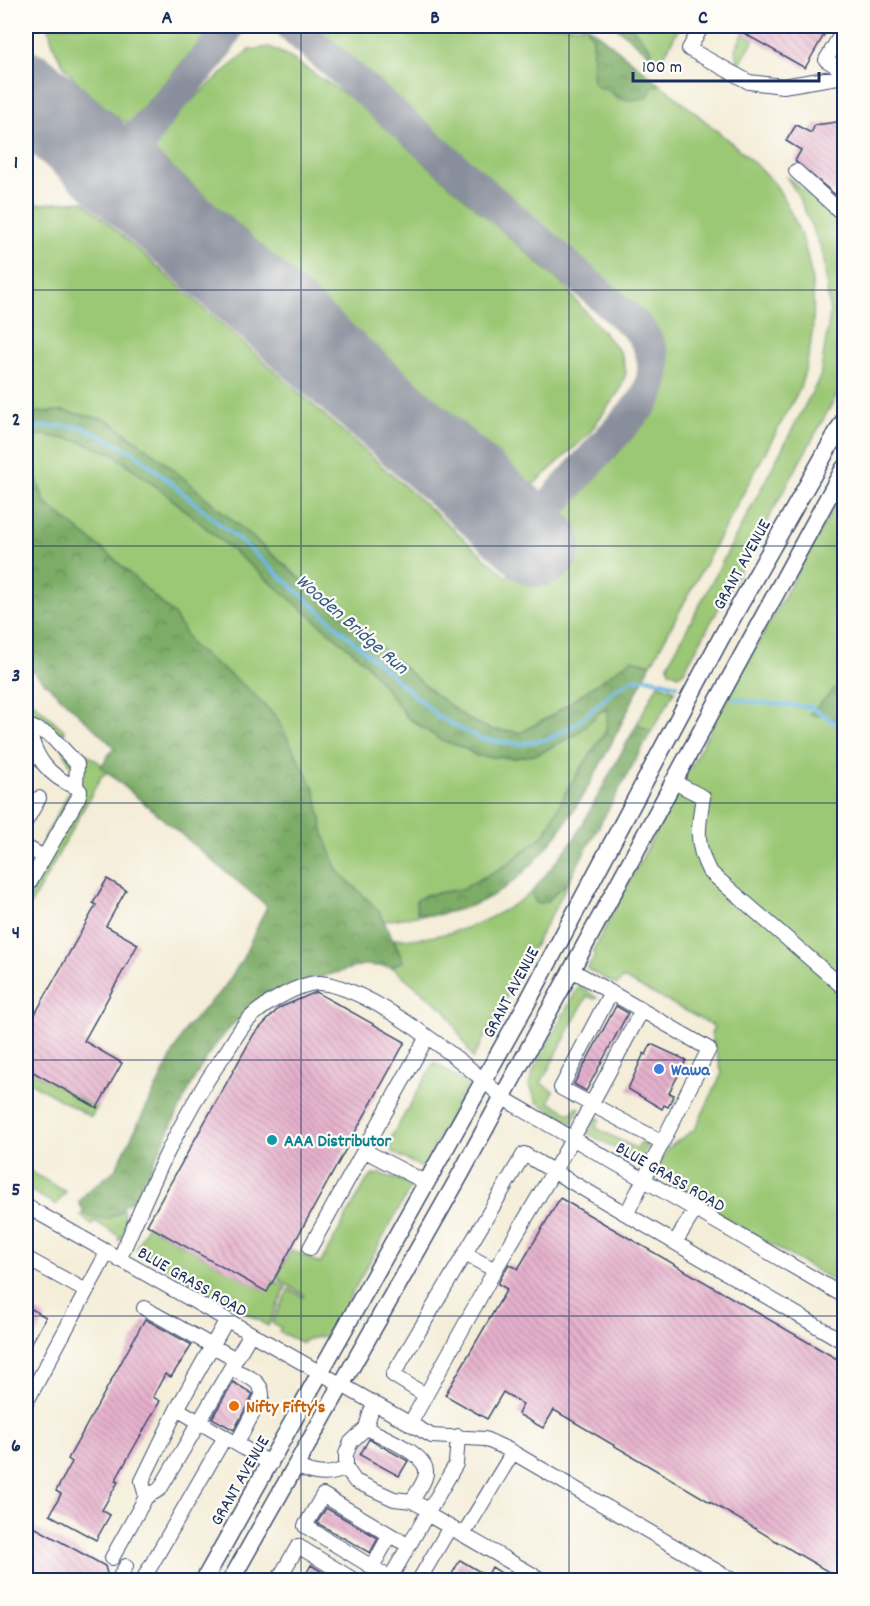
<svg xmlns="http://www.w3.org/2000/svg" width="870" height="1606" viewBox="0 0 870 1606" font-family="Dekko,sans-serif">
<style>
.green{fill:#9bc875;stroke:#5b7c6a;stroke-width:1.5}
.forest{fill:url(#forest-crowns);stroke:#4c6e62;stroke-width:1.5}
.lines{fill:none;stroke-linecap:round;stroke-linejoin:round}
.stream{stroke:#6ab7e4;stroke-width:4}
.taxiway{stroke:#888e9b;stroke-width:33}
.runway{stroke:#888e9b;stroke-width:84}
.building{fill:url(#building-back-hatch)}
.minor-casing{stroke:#3c4c70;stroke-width:16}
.major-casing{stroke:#3c4c70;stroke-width:19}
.minor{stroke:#fff;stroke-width:14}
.major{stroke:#fff;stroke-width:16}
.grid{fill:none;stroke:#1b2f5e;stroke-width:1.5;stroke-opacity:0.55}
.shop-dot{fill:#3f7fe0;stroke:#fdfcf7;stroke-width:2}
.culture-dot{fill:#0f9aa8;stroke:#fdfcf7;stroke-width:2}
.food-dot{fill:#e8710a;stroke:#fdfcf7;stroke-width:2}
.labels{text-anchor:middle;stroke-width:4.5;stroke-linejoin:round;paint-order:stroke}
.street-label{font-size:18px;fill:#1b2f5e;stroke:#fdfcf7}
.shop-label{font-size:18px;font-weight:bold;fill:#366cbe;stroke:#fdfcf7;text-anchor:start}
.culture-label{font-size:18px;font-weight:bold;fill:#0d838f;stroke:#fdfcf7;text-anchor:start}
.food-label{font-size:18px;font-weight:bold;fill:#c56008;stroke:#fdfcf7;text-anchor:start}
.water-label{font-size:20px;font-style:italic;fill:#335886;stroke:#fdfcf7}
.neatline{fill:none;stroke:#1b2f5e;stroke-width:2}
.grid-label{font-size:20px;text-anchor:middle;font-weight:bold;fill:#1b2f5e}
</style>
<defs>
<pattern id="forest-crowns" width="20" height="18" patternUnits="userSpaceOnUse" patternTransform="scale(1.5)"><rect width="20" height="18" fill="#7cac66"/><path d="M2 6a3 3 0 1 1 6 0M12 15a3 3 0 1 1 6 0" fill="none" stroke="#658c57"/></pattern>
<pattern id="building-back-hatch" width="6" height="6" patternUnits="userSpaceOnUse" patternTransform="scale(1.5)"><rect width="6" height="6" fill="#e6b1cc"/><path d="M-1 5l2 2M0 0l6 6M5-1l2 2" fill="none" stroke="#ba90a9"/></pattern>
</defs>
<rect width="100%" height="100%" fill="#fdfcf7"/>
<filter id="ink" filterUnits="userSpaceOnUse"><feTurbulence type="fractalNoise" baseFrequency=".0167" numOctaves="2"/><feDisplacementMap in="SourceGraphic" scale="12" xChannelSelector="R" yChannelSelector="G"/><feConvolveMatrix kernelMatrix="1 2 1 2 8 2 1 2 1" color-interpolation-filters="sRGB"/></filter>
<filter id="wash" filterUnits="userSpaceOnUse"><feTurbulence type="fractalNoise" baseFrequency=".008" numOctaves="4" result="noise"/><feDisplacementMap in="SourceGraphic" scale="24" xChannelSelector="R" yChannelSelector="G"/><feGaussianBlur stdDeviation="1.35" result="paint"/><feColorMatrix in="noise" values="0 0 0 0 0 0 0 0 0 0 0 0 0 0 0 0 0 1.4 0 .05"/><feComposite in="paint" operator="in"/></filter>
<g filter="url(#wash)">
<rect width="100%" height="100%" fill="#f4edd8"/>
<path class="green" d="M49,26H210L201,41L130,122L121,121C90,93 54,71 49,26Z
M312,26H588L594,41L592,77L620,100L660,84C698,116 740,147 774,183C780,190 783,199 788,207C819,262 820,329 800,388L651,664L632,659L551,716L522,732L492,730L468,719L436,695L162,460L64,411L26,413V205L83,201L507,577L648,419C672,381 673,351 643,316Z
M631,26H680L660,63L650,55L652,51Z
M744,33L754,39L738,67L734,65L738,59L735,49Z
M269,47L286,55L352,99L561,283L621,353L626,373L620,390L587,436L533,485L155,152V141L181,110L242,56L250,50Z
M786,176L844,224V382L685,669L679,675L669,671L668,665L820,377L830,314L823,253L798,195Z
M43,435L78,441L112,453L166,494L366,663L408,718L441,740L464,748L477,756L515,758L538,754L577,734L599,712L609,708L606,731L568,788L545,834L505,866L462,889L425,895L416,901L417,912L422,915L384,921L379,911L337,870L276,717L246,687L192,646L175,616L112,557L45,503L32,465L26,467V438Z
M844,489V679L819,707L832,719L844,717V1287L671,1186L673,1182L656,1172L668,1148L695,1129L722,1073L711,1034L714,1026L623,978L617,985L587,969L595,954L592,952L724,704Z
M658,684L675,690L651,732L637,724Z
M26,696L65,731L64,734L45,728L26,709Z
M62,747L85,753L103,765L101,767L107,772L101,777L26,913V873L72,787V769Z
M568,882L561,897L473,1058L446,1011L392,967L403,961L394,939C447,940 489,923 531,893L537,903L546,902Z
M579,985L597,998L594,999L587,996L541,1083L553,1091L549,1102L571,1114L576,1107L580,1108L572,1123L537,1102L529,1084L534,1069Z
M434,1063C447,1067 455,1084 471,1080L422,1168L392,1152L390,1140Z
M26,1068L97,1108L91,1117L26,1080Z
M597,1117L600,1119L596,1128L637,1149L641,1142L648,1144L640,1162L587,1133Z
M26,1169L66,1192L56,1205L26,1188Z
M381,1174L412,1185L331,1331L326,1335L305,1340L303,1343L279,1332L281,1328L272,1323L289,1289L303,1297L304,1295L278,1279V1275L290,1251L293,1250L320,1264L366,1182L373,1175Z
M123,1207L126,1226L121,1240H118L119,1236L95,1221L92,1225L81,1216L83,1212L85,1215L120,1213Z
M147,1225L266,1291L273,1280L286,1287L268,1326L139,1252L137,1248Z"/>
<path class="forest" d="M588,26L660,84L652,88L648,97C615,106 621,92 595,86L592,77L593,37L588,31Z
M615,26H631L652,51L650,55Z
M64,411L108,420L162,460L436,695L468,719L492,730L522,732L551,716L632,659L651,664C608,745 555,887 457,910C444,913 429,919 417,912L416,901L425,895L462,889L505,866L545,834L568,788L606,731L608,709L599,713L577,734L538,754L515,758L477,756L464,748L441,740L408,718L366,663L166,494L112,453L78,441L43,435L26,438V413Z
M32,465L45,503L112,557L175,616L192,646L246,687L276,717L315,790L324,834L337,870L379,911L403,961L392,967L363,965L286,987L234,1023L212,1049L195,1077L136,1199L124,1205L120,1213L106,1219L85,1215L79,1202L88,1191L115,1170L186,1028L224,988L242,960L267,906L101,767L114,747L26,665V467Z
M844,679V717L832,719L810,714Z
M637,724L651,732L568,882L546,902L537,904L531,893L575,838Z"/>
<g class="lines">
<path class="stream" d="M26,429L45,426L82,427L135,453L244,544L440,718L481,739L521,744L549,739L577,723L617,688L634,679L647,678L677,685
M734,698L751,702L811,707L838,725L844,723"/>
<path class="taxiway" d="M292,26L636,326C656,348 659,372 645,400L525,533
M72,133C104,150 125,150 151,124
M161,212C155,205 148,198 143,190C109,133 211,75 227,26"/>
<path class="runway" d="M26,93L539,545"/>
</g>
<g id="blocks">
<path class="building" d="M731,26H829L805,68Z
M844,121V202L795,161L801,150L786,141L796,125L811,133L815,125Z
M107,879L126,890L106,926L138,944L84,1041L122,1063L97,1108L26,1068V1009L35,1014L96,905L93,903Z
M316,992L405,1042L267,1292L147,1225L254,1034L279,1008Z
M616,1006L628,1013L586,1091L574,1084Z
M651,1044L686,1060L669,1093L674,1095L668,1107L664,1105L662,1109L628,1089L644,1053L646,1055Z
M560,1198L844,1363V1581L554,1410L543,1428L518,1414L523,1404L503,1392L487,1419L445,1395L507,1289L498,1284L503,1274L509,1264L518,1269Z
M26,1306L46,1317L26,1353Z
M145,1319L192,1345L171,1377L165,1374L153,1397L160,1401L115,1481L118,1482L102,1510L110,1515L96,1540L50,1515L61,1494L56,1491L72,1462L68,1459Z
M233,1382L253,1394L234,1430L212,1418Z
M369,1439L408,1461L399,1476L360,1455Z
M326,1508L378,1538L370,1553L317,1523Z
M34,1527L105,1566L109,1581H26V1543Z
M460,1560L487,1576L492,1567L514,1581H448Z
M311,1565L337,1581H302Z"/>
</g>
</g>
<g filter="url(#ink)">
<use href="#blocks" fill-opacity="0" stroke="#3c4c70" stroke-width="1.5"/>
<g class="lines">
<defs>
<path id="minor" d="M702,26L689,49L749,82L783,86L844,76
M844,29L826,60L844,71
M796,171L844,215
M26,725L50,735L77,764L76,787L80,791L78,798L26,889
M28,727C35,757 47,776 76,787
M672,781L703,797C698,827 695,844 709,871L844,988
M26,821L39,798
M26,847L44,857
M572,970L709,1049L627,1213
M611,992L561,1088L662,1142
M365,1151L427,1183
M26,1206L432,1436L485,1439L507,1449L732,1580
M676,1241L695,1210
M310,1248L427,1037
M465,1254L495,1270
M26,1258L86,1291
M119,1260C149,1190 179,1120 222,1058C231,1046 238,1031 248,1020C261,1006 300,982 320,983C370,987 466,1063 503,1098L844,1296
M144,1308L236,1359
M231,1369C244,1375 263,1380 262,1396L237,1443
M425,1395L393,1375L524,1154L844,1342
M26,1403L107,1253
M373,1404L366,1428L351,1442L346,1454V1468L355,1481L394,1499L412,1501L429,1510
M177,1409L271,1464
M410,1424L495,1270L572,1140L642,1010
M366,1428C381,1436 425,1453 426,1471C427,1480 416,1493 412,1501
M297,1466C313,1475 329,1477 346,1468
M146,1497L160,1489L250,1335
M427,1514L542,1580
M463,1535L513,1452
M112,1558L146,1497L142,1481L177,1409L226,1321
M372,1567L390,1535
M145,1576L225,1437
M390,1578L305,1526L323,1495L409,1546
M118,1580L126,1566
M278,1580L298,1546L354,1580
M389,1580L456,1464L458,1436
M419,1580L450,1527"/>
<path id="major" d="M204,1580L528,1001L721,638L844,420
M231,1580L459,1177L844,468"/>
</defs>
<use href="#minor" class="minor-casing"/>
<use href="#major" class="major-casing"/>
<use href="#minor" class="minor"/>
<use href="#major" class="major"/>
</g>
</g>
<path class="grid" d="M301,26V1580M569,26V1580M26,290H844M26,546H844M26,803H844M26,1060H844M26,1316H844"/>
<circle class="shop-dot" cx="659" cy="1069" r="6"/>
<circle class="culture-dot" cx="272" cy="1140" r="6"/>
<circle class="food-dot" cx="234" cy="1406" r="6"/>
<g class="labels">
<g class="street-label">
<text transform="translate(741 564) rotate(-61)" y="6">GRANT AVENUE</text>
<text transform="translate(510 992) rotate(-62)" y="6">GRANT AVENUE</text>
<text transform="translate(671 1176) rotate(30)" y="6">BLUE GRASS ROAD</text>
<text transform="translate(193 1281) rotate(30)" y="6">BLUE GRASS ROAD</text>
<text transform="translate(239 1480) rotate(-60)" y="6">GRANT AVENUE</text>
</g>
<g class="shop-label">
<text x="671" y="1075">Wawa</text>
</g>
<g class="culture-label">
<text x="284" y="1146">AAA Distributor</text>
</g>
<g class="food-label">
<text x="246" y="1412">Nifty Fifty's</text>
</g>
<g class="water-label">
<text transform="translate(353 623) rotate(41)" y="7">Wooden Bridge Run</text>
</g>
</g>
<rect width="870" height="1606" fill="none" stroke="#fdfcf7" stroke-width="66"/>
<path d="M633 72v9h186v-9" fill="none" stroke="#1b2f5e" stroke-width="3"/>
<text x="642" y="72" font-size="18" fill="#1b2f5e" stroke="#fdfcf7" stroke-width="4.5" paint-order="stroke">100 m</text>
<rect x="33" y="33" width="804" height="1540" class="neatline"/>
<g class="grid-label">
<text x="167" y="23">A</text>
<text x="435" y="23">B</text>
<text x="703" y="23">C</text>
<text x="16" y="168">1</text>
<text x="16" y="425">2</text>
<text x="16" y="681">3</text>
<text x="16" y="938">4</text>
<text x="16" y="1195">5</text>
<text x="16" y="1451">6</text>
</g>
</svg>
